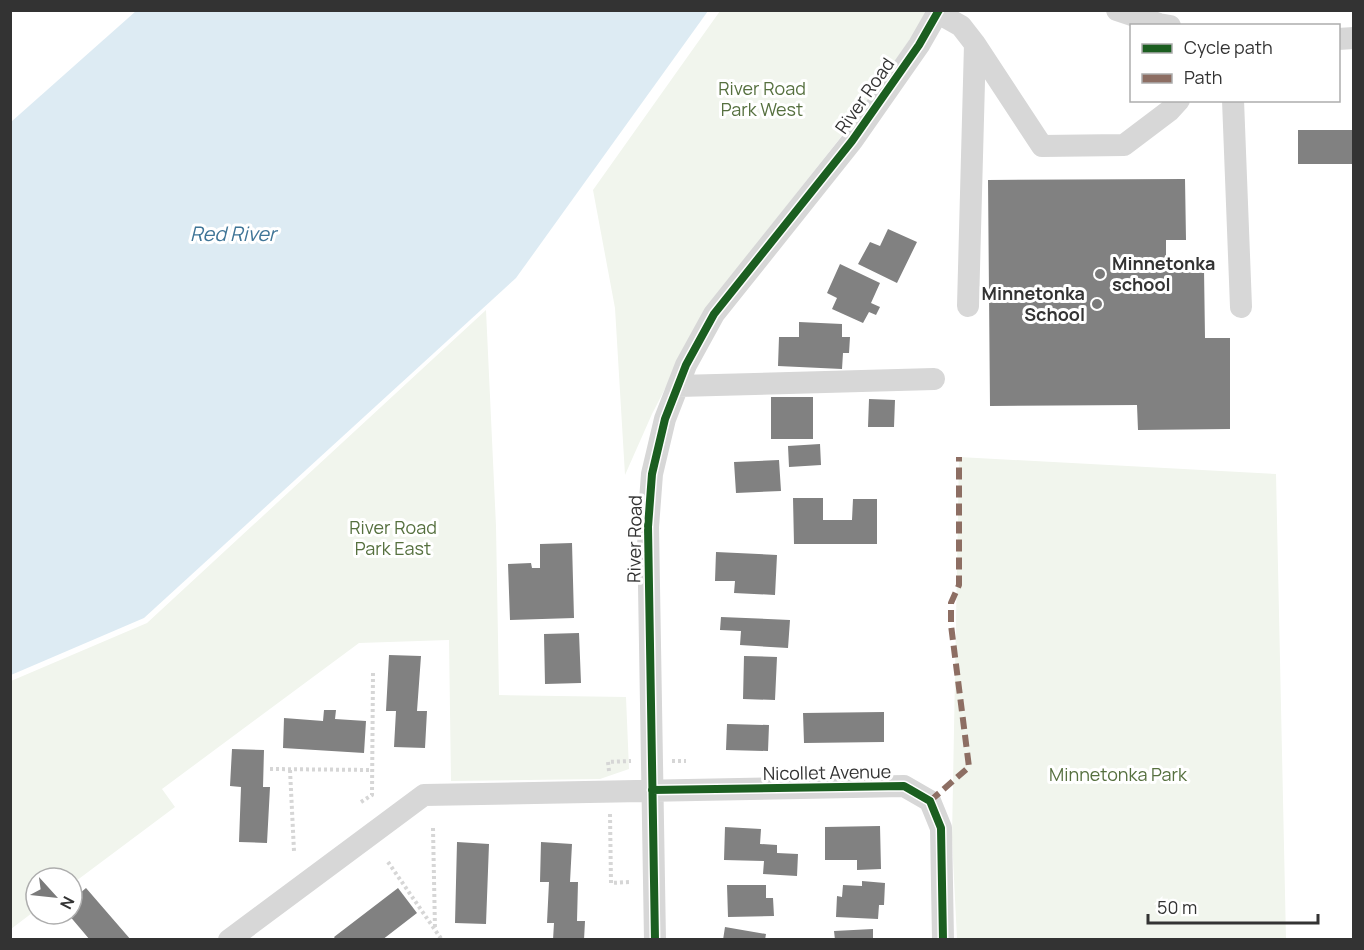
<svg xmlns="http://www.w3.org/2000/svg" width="1364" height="950" viewBox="0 0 1364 950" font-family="Manrope,sans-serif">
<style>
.green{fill:#f1f5ed}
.water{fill:#ddebf3}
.building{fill:#818181}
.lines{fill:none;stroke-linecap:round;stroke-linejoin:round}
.path{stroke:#d6d6d6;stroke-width:4;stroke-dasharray:3 3;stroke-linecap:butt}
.minor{stroke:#d7d7d7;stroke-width:22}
.quiet{stroke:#8d6e63;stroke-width:6;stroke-dasharray:12 6;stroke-linecap:butt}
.cycleway-casing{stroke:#fff;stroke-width:11}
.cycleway{stroke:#1b5e20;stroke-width:8}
.poi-dot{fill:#7a7a7a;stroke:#fff;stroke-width:2}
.labels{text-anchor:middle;stroke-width:6;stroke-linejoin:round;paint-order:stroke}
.park-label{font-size:18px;fill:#56703f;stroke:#fff}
.street-label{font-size:18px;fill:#333;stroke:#fff}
.poi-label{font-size:18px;font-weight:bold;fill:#333;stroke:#fff;text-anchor:start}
.water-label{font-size:20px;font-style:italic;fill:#3f7597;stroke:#fff}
</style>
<rect width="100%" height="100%" fill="#fff"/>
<path class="green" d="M720,11H927L917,29L852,123L708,305L652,414L625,475L615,308L593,190Z
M486,310L496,526L499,695L626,697L629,769L600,779L451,781L449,640L359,643L162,789L175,807L72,884V878H36V910L11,929V681L147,623Z
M959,457L1276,474L1286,939H957L952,838Z"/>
<path class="water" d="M136,11H708L516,278L144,618L11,675V122Z"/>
<path class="building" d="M1298,130H1354V164H1298Z
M1185,179L1186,240H1166V270L1204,269L1205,338H1230V429L1138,430L1137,405L990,406L988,180Z
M888,229L917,242L897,283L858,264L870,242L880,246Z
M840,264L880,283L871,303L880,307L876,315L869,312L863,323L832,309L837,298L827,293Z
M799,322L842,324V337H850L849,353H843L842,369L778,366L779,337H799Z
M771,397H813V439H771Z
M869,399L895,400L894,427H868Z
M820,444L821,465L789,467L788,446Z
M779,460L781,491L736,493L734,462Z
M793,498H823V520H852L853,499H877V544H794Z
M572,543L574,618L510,620L508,564L531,563L532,568H540V544Z
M716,552L777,555L775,595L734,593L735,581H715Z
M721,617L790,620L788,648L740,645L741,631L720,630Z
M579,633L581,683L545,684L544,634Z
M389,655L421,656L417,711H427L425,748L394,747L396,711H386Z
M744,656L777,657L775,700L743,699Z
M324,710H336L335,719L366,721L364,753L283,748L284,718L323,721Z
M884,712V742L804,743L803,713Z
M727,724L769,725L768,751L726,750Z
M232,749L264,750L263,787H270L267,843L239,842L241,787L230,786Z
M880,826L881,869L857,870V860H825V827Z
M725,827L761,829L760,844L777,845V853L798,854L797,876L763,874L764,861L724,860Z
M457,842L489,844L486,924L455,923Z
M541,842L572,844L570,882H578L577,921H585L584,940H553L554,923H547L549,882H540Z
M862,881L885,883L884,905H879L878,919L836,917L837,896L842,897L843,885L862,886Z
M727,885H766V898H773L774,916L728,917Z
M86,888L131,940H90L68,914H72V900Z
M398,888L417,913L382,940H336L334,937Z
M725,927L766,934L765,940H723Z
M873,929V940H835L834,931Z"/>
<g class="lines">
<path class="path" d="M672,761H686
M270,769L372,770
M290,770L294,851
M609,771L608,762L631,761
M361,802L372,795L373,673
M610,814L611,883L630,882
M433,828L435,929
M388,862L442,940"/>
<path class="minor" d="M1117,10L1159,24L1170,26
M938,13L961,26L975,44L1042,146L1124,145L1169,111L1179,100
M1338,39L1354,38
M1233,100L1241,307
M968,306L975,44
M678,386L934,379
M229,940L424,795L904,786L930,801L941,828L943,940
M655,940L648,527L652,474L665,419L686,365L714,314L852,141L919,45L939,10"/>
<path class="quiet" d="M930,801L969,767L951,625V603L959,585V457"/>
<defs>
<path id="cycleway" d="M652,790L904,786L930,801L941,828L943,940
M655,940L648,527L652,474L665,419L686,365L714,314L852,141L919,45L939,10"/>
</defs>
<use href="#cycleway" class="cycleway-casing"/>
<use href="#cycleway" class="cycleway"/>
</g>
<g class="poi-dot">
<circle cx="1100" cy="274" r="6"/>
<circle cx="1097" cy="304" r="6"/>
</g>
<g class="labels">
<g class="park-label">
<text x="762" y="95">River Road<tspan x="762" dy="21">Park West</tspan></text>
<text x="393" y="534">River Road<tspan x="393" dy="21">Park East</tspan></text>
<text x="1118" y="781">Minnetonka Park</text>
</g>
<g class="street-label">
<text transform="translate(865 96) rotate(-55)" y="6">River Road</text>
<text transform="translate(635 539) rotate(-89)" y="6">River Road</text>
<text transform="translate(827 773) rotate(-1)" y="6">Nicollet Avenue</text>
</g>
<g class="poi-label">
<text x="1112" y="270">Minnetonka<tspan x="1112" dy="21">school</tspan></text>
<text x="1085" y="300" text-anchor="end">Minnetonka<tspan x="1085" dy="21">School</tspan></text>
</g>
<g class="water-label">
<text x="233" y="241">Red River</text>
</g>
</g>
<rect width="1364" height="950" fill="none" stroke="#333333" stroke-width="24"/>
<rect x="1130" y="24" width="210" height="78" fill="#ffffff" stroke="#adadad" stroke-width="1.5"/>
<rect x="1142" y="44" width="30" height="9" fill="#1b5e20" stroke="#adadad" stroke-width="1.5"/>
<text x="1184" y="54" font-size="18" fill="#333333">Cycle path</text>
<rect x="1142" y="74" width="30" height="9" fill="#8d6e63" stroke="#adadad" stroke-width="1.5"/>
<text x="1184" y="84" font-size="18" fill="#333333">Path</text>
<g transform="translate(54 896) rotate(117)"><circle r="28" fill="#ffffff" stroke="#adadad" stroke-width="1.5"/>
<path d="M0-4.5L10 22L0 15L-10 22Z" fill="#7a7a7a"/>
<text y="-9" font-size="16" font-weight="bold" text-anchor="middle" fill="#333333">N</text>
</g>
<path d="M1148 914v9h170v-9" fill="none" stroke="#333333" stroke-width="3"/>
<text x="1157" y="914" font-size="18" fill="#333333" stroke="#ffffff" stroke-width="4.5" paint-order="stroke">50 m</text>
</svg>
